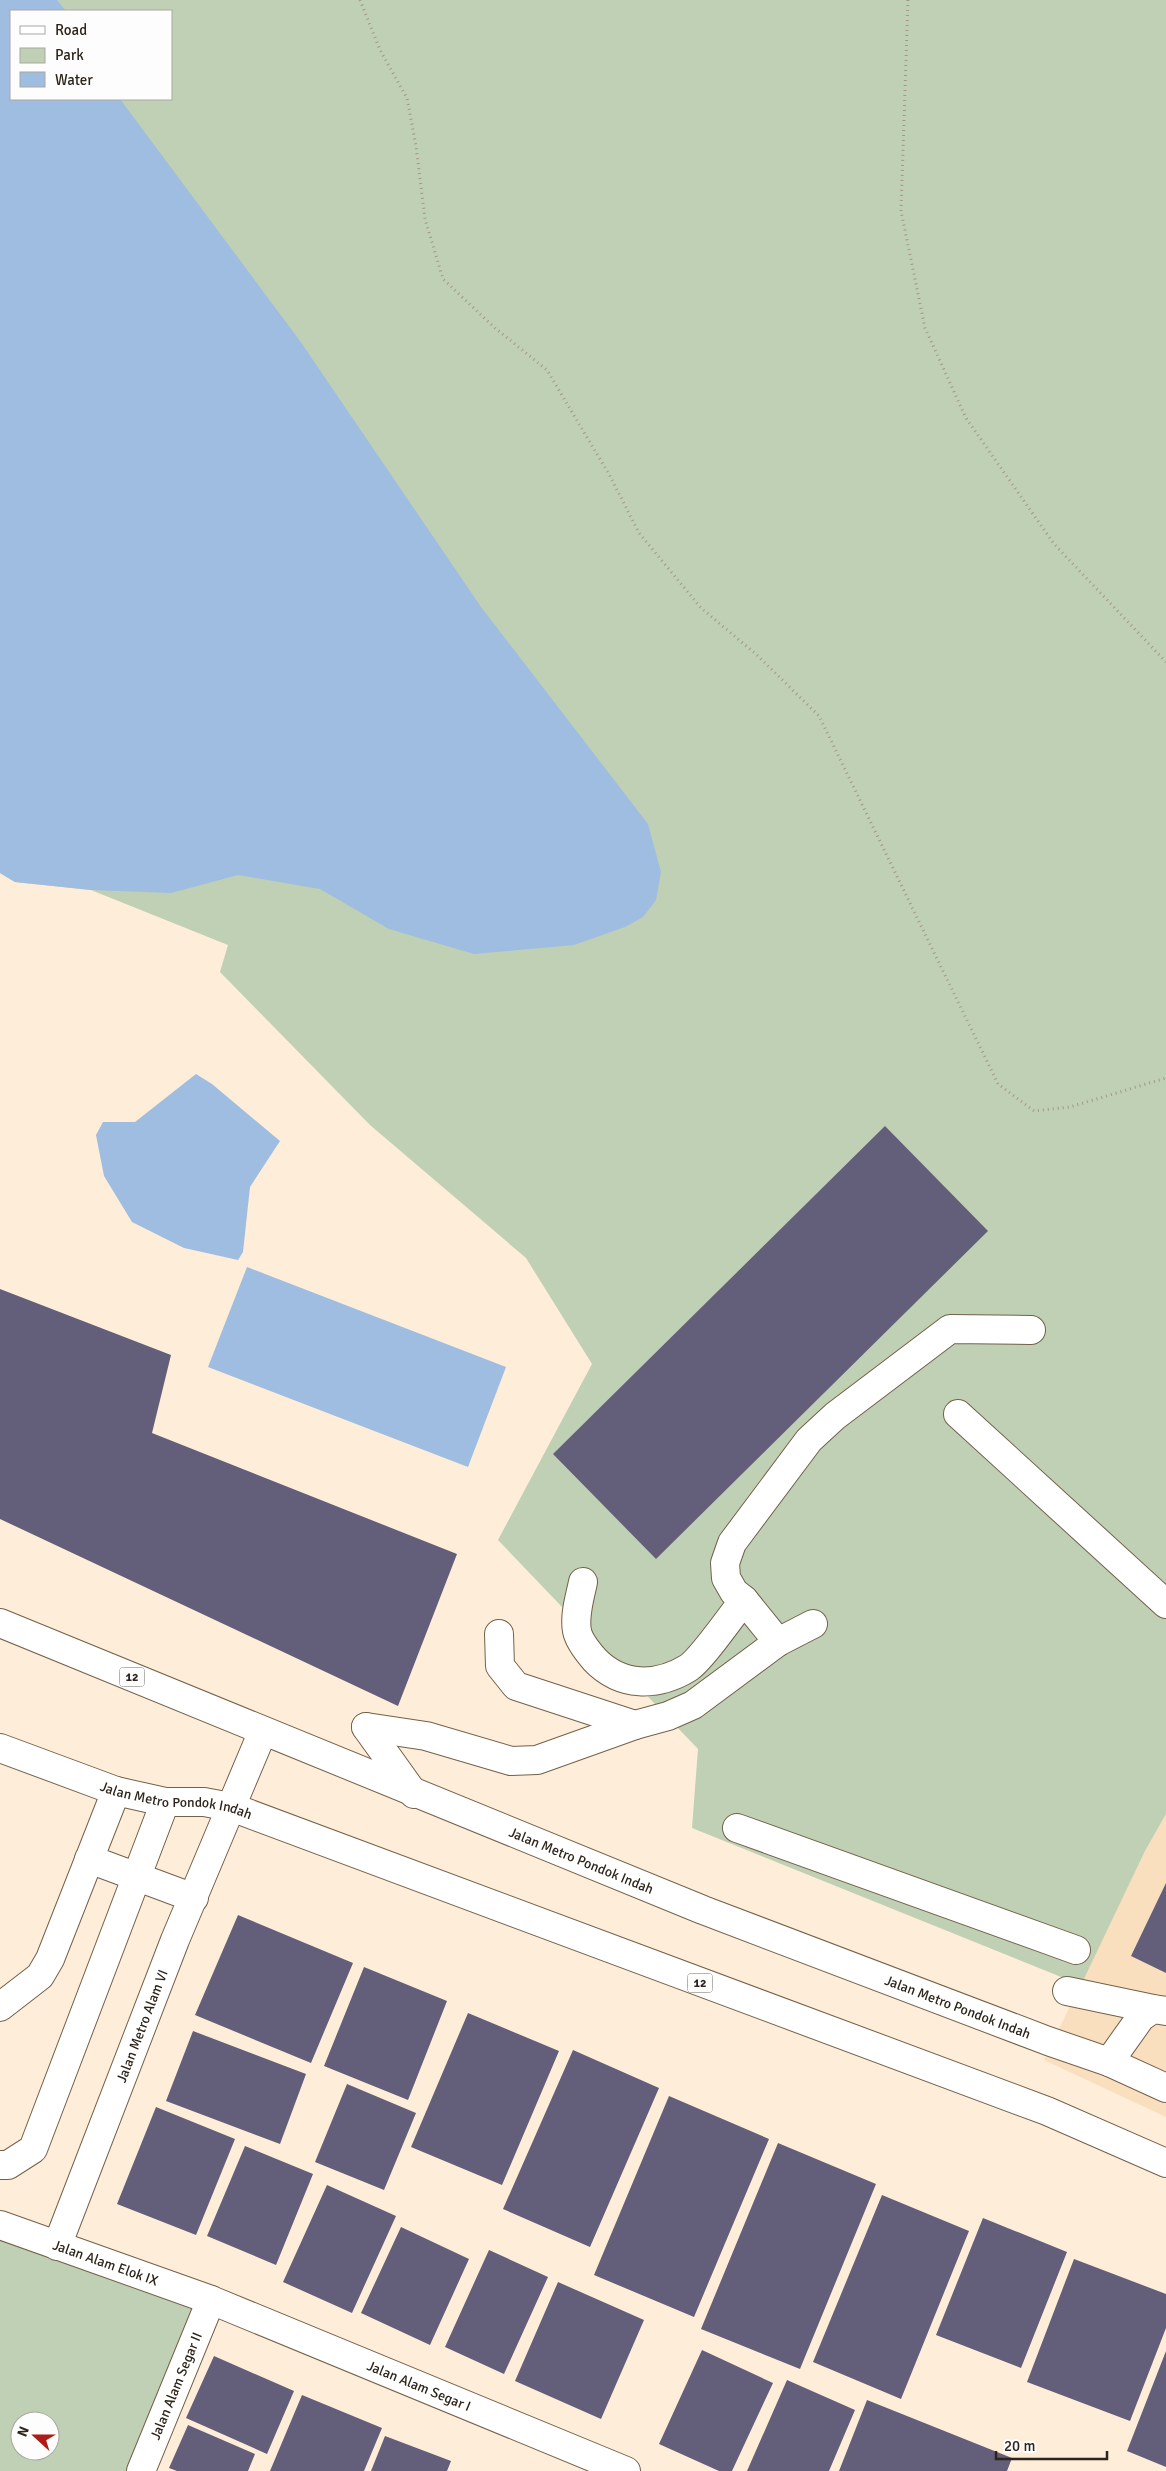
<svg xmlns="http://www.w3.org/2000/svg" width="1166" height="2471" viewBox="0 0 1166 2471" font-family="Signika,sans-serif">
<style>
.built{fill:#f9dfbe}
.green{fill:#bfd0b4;fill-rule:evenodd}
.water{fill:#9ebde1}
.building{fill:#635f7a}
.lines{fill:none;stroke-linecap:round;stroke-linejoin:round}
.minor-casing{stroke:#73614a;stroke-width:30}
.highway-casing{stroke:#73614a;stroke-width:30}
.path{stroke:#a49787;stroke-width:3;stroke-dasharray:1 4;stroke-linecap:butt}
.minor{stroke:#fff;stroke-width:28}
.highway{stroke:#fff;stroke-width:28}
.labels{text-anchor:middle;stroke-width:5;stroke-linejoin:round;paint-order:stroke}
.shield{fill:#fdfdfd;stroke:#6b665f;stroke-width:1}
.shield-label{font-size:12px;font-weight:bold;fill:#2d251b}
.street-label{font-size:14px;fill:#2d251b;stroke:#fdfdfd}
</style>
<rect width="100%" height="100%" fill="#feedd8"/>
<path class="built" d="M1166,1814V2117L1044,2060L1145,1851Z"/>
<path class="green" d="M0,0H1166V1814L1145,1851L1081,1985L692,1828L698,1749L498,1540L592,1364L526,1258L370,1125L220,972L228,945L91,890L15,882L0,873ZM11,11H171V99H11Z
M0,2239L192,2309L129,2471H0ZM20,2421H50V2451H20Z"/>
<path class="water" d="M0,0H57L66,11H11V99H120L300,341L481,607L648,824L661,872L656,900L643,917L625,927L574,945L474,954L389,929L320,889L238,875L171,893L91,890L15,882L0,873Z
M196,1074L212,1084L280,1141L250,1187L243,1252L238,1260L184,1248L132,1222L104,1176L96,1135L103,1122H135Z
M247,1267L506,1367L468,1467L208,1367Z"/>
<path class="building" d="M885,1126L988,1231L656,1559L553,1454Z
M0,1289L171,1355L152,1433L457,1554L398,1706L0,1519Z
M1166,1883V1973L1131,1956Z
M238,1915L353,1963L311,2063L195,2015Z
M364,1967L447,2001L408,2100L324,2066Z
M468,2013L559,2051L502,2185L411,2147Z
M193,2031L306,2074L280,2144L166,2101Z
M573,2050L659,2088L590,2247L503,2209Z
M347,2084L416,2113L384,2190L315,2162Z
M669,2096L769,2139L694,2317L594,2275Z
M156,2107L235,2139L196,2235L117,2204Z
M778,2143L876,2184L800,2369L701,2329Z
M245,2146L313,2174L276,2265L207,2236Z
M327,2185L396,2216L352,2313L283,2282Z
M882,2195L969,2231L901,2399L813,2362Z
M983,2218L1067,2252L1021,2368L936,2335Z
M401,2227L469,2259L430,2345L361,2313Z
M489,2250L548,2277L504,2374L445,2347Z
M1074,2259L1166,2294V2328L1130,2421L1027,2382Z
M558,2282L644,2320L601,2419L515,2381Z
M702,2350L773,2383L732,2471H719L659,2444Z
M1166,2351V2467L1127,2451Z
M214,2356L294,2391L267,2454L186,2418Z
M787,2380L855,2410L829,2471H747Z
M302,2395L382,2428L364,2471H270Z
M867,2400L1012,2458L1007,2471H839Z
M188,2425L255,2454L248,2471H177L169,2468Z
M385,2436L451,2461L447,2471H371Z"/>
<g class="lines">
<defs>
<g id="minor">
<path d="M958,1414L1166,1604"/>
<path d="M583,1582C580,1597 574,1615 577,1631C579,1641 588,1652 595,1660C621,1687 657,1687 688,1668C701,1660 732,1615 744,1600"/>
<path d="M499,1634L500,1666L516,1686L635,1725"/>
<path d="M778,1642L744,1600L734,1592L726,1578L725,1563L732,1543L809,1440L835,1416L950,1329L1031,1330"/>
<path d="M366,1727L426,1736L511,1761L537,1760L635,1725L668,1716L693,1705L778,1642L813,1624"/>
<path d="M366,1727L414,1794"/>
<path d="M737,1828L1076,1950"/>
<path d="M89,1859L194,1898"/>
<path d="M1067,1991L1153,2009"/>
<path d="M0,2007L40,1976L50,1959L116,1791"/>
<path d="M1109,2062L1141,2017L1153,2009L1166,2011"/>
<path d="M0,2165H8L33,2149L165,1802"/>
<path id="s1" d="M0,2225L211,2300L626,2471"/>
<path id="s2" d="M57,2246L175,1940L231,1807"/>
<path id="s3" d="M141,2471L211,2300"/>
</g>
<g id="highway">
<path id="s4" d="M0,1623L703,1910L1048,2041L1109,2062L1166,2088"/>
<path id="s5" d="M0,1748L116,1791L165,1802H204L231,1807L1047,2111L1166,2163"/>
<path d="M231,1807L263,1731"/>
</g>
</defs>
<use href="#minor" class="minor-casing"/>
<use href="#highway" class="highway-casing"/>
<path class="path" d="M360,0L380,50L407,98L416,146L425,219L443,279L495,328L547,370L610,476L639,533L701,608L757,655L819,716L998,1084L1034,1111L1070,1107L1166,1078
M908,0L901,211L925,328L966,418L1054,544L1166,662"/>
<use href="#minor" class="minor"/>
<use href="#highway" class="highway"/>
</g>
<g class="labels">
<g class="shield">
<rect x="119.5" y="1667.5" width="25" height="19" rx="4"/>
<rect x="687.5" y="1973.5" width="25" height="19" rx="4"/>
</g>
<g class="shield-label">
<text x="132" y="1681">12</text>
<text x="700" y="1987">12</text>
</g>
<g class="street-label">
<text dy="5" stroke="none"><textPath href="#s5" startOffset="185">Jalan Metro Pondok Indah</textPath></text>
<text dy="5" stroke="none"><textPath href="#s4" startOffset="628">Jalan Metro Pondok Indah</textPath></text>
<text dy="5" stroke="none"><textPath href="#s4" startOffset="1032">Jalan Metro Pondok Indah</textPath></text>
<text dy="5" stroke="none"><textPath href="#s2" startOffset="236">Jalan Metro Alam VI</textPath></text>
<text dy="5" stroke="none"><textPath href="#s1" startOffset="112">Jalan Alam Elok IX</textPath></text>
<text dy="5" stroke="none"><textPath href="#s3" startOffset="92">Jalan Alam Segar II</textPath></text>
<text dy="5" stroke="none"><textPath href="#s1" startOffset="449">Jalan Alam Segar I</textPath></text>
</g>
</g>
<rect x="10" y="10" width="162" height="90" fill="#fdfdfd" stroke="#aaa7a3"/>
<rect x="20" y="26" width="25" height="8" fill="#ffffff" stroke="#aaa7a3"/>
<text x="55" y="35" font-size="15" fill="#2d251b">Road</text>
<rect x="20" y="48" width="25" height="15" fill="#bfd0b4" stroke="#aaa7a3"/>
<text x="55" y="60" font-size="15" fill="#2d251b">Park</text>
<rect x="20" y="72" width="25" height="15" fill="#9ebde1" stroke="#aaa7a3"/>
<text x="55" y="85" font-size="15" fill="#2d251b">Water</text>
<g transform="translate(35 2436) rotate(291)"><circle r="24" fill="#fdfdfd" stroke="#aaa7a3"/>
<path d="M0-4L9 19L0 12L-9 19Z" fill="#ad1c16"/>
<text y="-8" font-size="14" font-weight="bold" text-anchor="middle" fill="#2d251b">N</text>
</g>
<path d="M996 2451v8h111v-8" fill="none" stroke="#2d251b" stroke-width="2.5"/>
<text x="1004" y="2451" font-size="15" fill="#2d251b" stroke="#fdfdfd" stroke-width="4" paint-order="stroke">20 m</text>
</svg>
